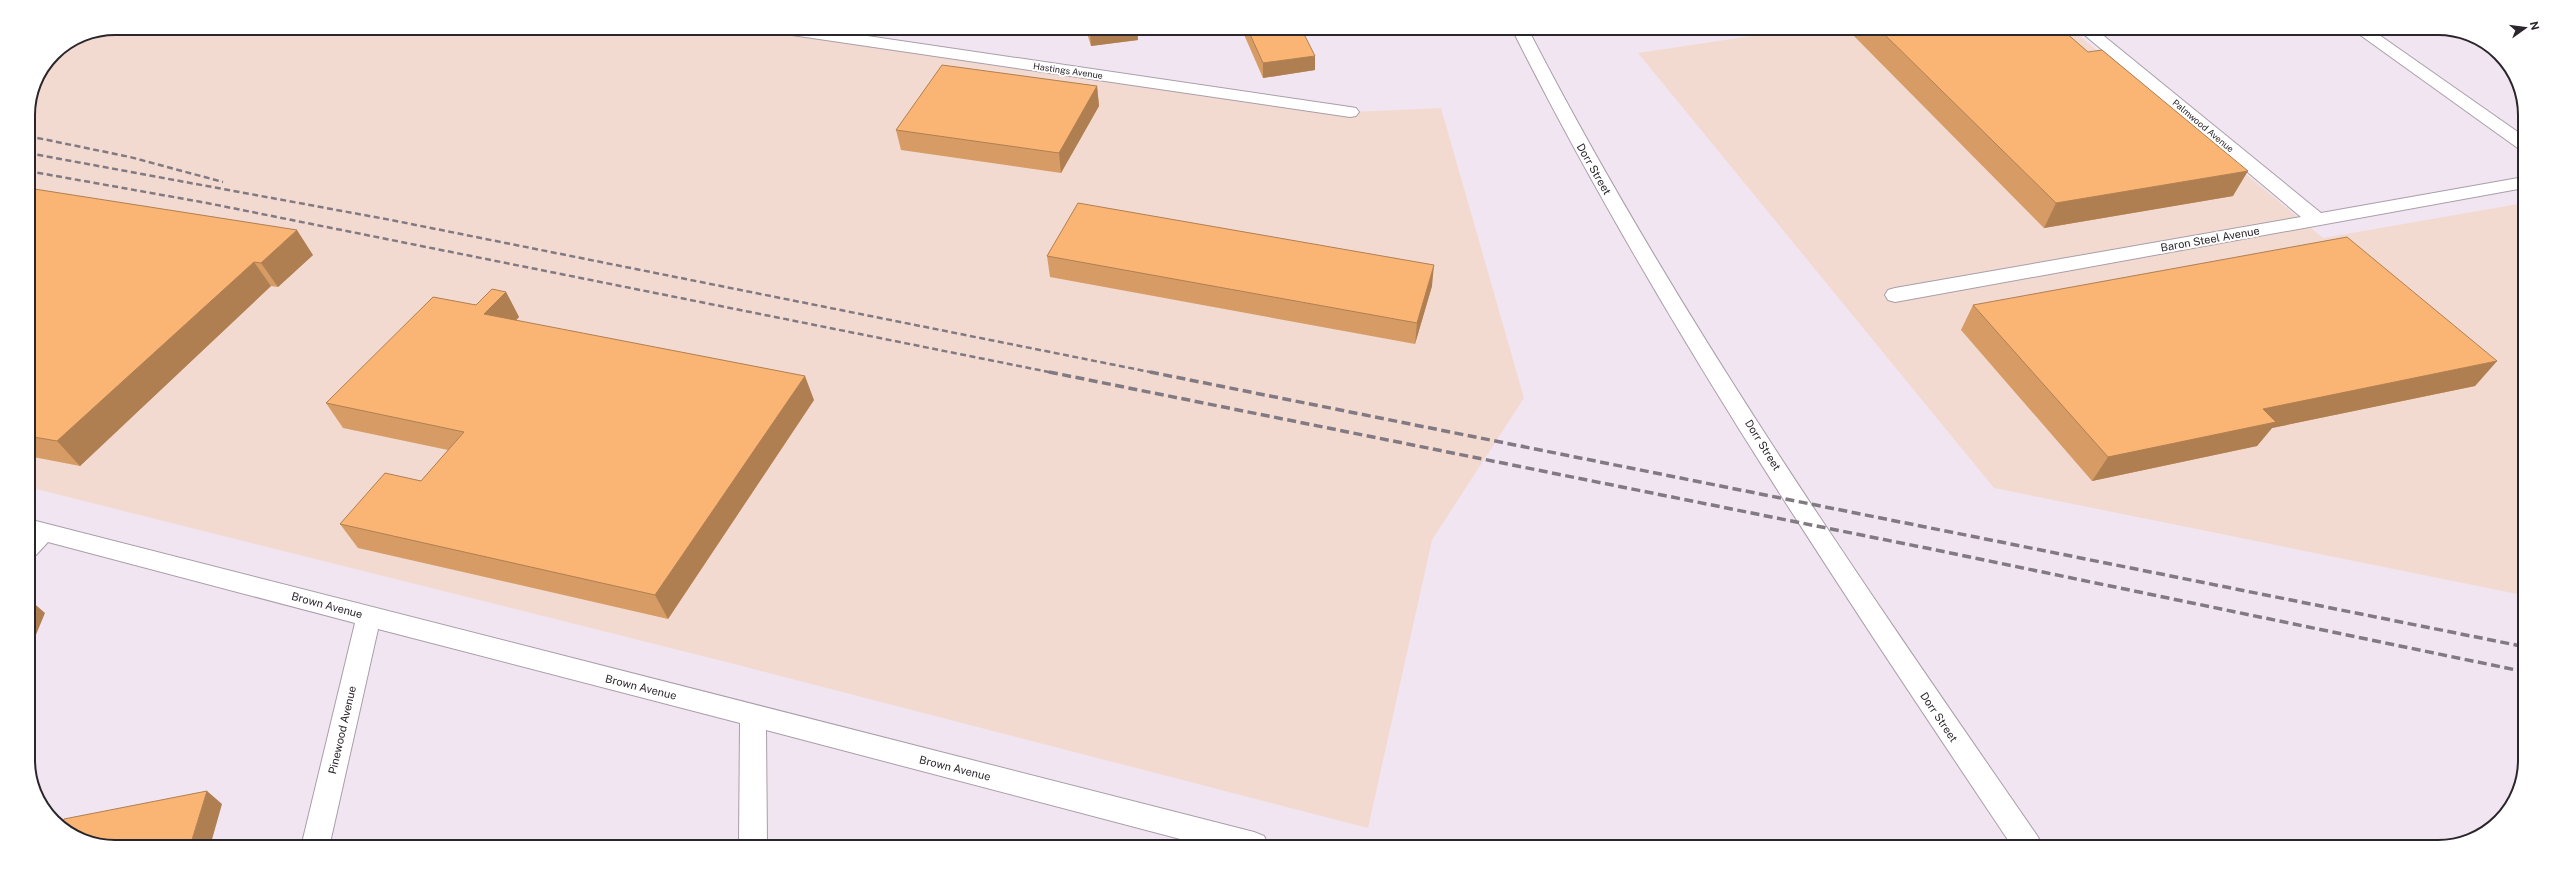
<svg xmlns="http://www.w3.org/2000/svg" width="2553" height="875" viewBox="0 0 2553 875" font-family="'Public Sans',sans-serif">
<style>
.industrial{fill:#f3dad1}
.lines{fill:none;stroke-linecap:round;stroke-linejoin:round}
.minor-casing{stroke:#a99ea9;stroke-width:2}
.major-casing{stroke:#a99ea9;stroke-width:2}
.minor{fill:#fff;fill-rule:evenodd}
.major{fill:#fff;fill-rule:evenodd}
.rail-far1{stroke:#827a82;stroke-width:2.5;stroke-dasharray:6 3.5;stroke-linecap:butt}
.rail{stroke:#827a82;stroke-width:3.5;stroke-dasharray:9 4.5;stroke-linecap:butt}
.wall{fill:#d79c65}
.shaded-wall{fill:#af7f52}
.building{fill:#fab575;stroke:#af7f52}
.labels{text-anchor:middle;stroke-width:4;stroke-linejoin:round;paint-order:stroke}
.far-street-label{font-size:9px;fill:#2b262b;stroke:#fff}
.street-label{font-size:11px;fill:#2b262b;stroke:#fff}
.rim{fill:none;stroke:#2b262b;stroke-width:2}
</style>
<rect width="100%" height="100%" fill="#f1e5f1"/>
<path class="industrial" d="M116,28L817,29L1350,112L1441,108L1524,398L1432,540L1368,828L738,665L28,487V110L35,82L54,53L82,35Z
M1785,31L2075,32L2323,238L2524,203L2522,595L1994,488L1638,53Z"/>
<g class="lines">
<defs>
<path id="minor" d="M777,29H820L1350,107L1356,108L1359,112L1356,116L1350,117L785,34Z
M2081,32H2099L2321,213L2524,177V188L1895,302L1888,300L1885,295L1888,290L1895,288L2301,217Z
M2356,32H2375L2525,137V150L2519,149Z
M28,519L1254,832L1264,836L1268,845H1203L766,730L767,844H739L740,723L378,629L330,843H302L355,623L48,542L36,555L28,557Z"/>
<path id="major" d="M1513,31H1529C1675,314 1857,575 2038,837L2042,846H2012C1835,581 1656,316 1513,31Z"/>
</defs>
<use href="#minor" class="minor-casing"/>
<use href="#major" class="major-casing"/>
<use href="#minor" class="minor"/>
<use href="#major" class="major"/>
<path class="rail-far1" d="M28,136L130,157L223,182
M28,153L391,220L1155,373
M28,171L207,203L1054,373"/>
<path class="rail" d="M1049,372L1936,550L2521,671
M1150,372L2521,646"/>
</g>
<path class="wall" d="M1086,30H1137L1138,40L1091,46Z
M1242,30H1302L1315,70L1263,78Z
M1849,31L2072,32L2070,36L2233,196L2044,228Z
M1097,86L1099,106L1061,173L901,150L896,130Z
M28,188L313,255L278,287L271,286L80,466L28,456Z
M1047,256L1432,286L1415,344L1050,277Z
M506,292L519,317L516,320L814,400L668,619L358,548L340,524L421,481L448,450L343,428L326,403L476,305Z
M1973,305L2497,361L2475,386L2272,428L2257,446L2092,481L1961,330Z"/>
<path class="shaded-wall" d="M1099,30H1137L1138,40L1091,46L1090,31Z
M2061,32H2072L2063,51Z
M1315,56V70L1263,78V63Z
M1097,86L1099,106L1061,173L1059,153Z
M2248,171L2233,196L2044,228L2056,203Z
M297,230L313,255L278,287L261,263Z
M254,262L271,286L80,466L57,441Z
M1434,265L1432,286L1415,344L1417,323Z
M506,292L519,317L498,339L484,314Z
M2497,361L2475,386L2272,428L2257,446L2092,481L2108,457L2263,409Z
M805,376L814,400L668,619L655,595Z
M29,599L45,613L28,654V601Z
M207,791L222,804L211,843H191Z"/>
<path class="building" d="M1089,30H1099L1090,31Z
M1248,30H1302L1315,56L1263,63Z
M1881,31L2065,32L2088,52L2102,50L2248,171L2056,203Z
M942,65L1097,86L1059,153L896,130Z
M28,188L297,230L261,263L254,262L57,441L28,436Z
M1078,203L1434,265L1417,323L1047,256Z
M2347,237L2497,361L2263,409L2276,422L2108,457L1973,305Z
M492,289L506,292L484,314L805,376L655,595L340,524L385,473L421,481L464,432L326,403L433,297L476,305Z
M207,791L191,843L88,842L62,825L64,819Z"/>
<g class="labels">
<g class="far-street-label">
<text transform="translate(1068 71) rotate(8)" y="3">Hastings Avenue</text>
<text transform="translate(2203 126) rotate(40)" y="3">Palmwood Avenue</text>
</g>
<g class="street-label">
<text transform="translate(1594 169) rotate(60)" y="4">Dorr Street</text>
<text transform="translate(2210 239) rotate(-10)" y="4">Baron Steel Avenue</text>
<text transform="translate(1763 445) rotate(58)" y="4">Dorr Street</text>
<text transform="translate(327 605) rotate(15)" y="4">Brown Avenue</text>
<text transform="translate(641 687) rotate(14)" y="4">Brown Avenue</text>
<text transform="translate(1939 717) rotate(56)" y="4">Dorr Street</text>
<text transform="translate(342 730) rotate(-77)" y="4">Pinewood Avenue</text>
<text transform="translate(955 768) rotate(14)" y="4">Brown Avenue</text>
</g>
</g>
<path d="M0 0H2553V875H0ZM115 35H2438A80 80 0 0 1 2518 115V760A80 80 0 0 1 2438 840H115A80 80 0 0 1 35 760V115A80 80 0 0 1 115 35Z" fill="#fff" fill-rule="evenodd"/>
<path class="rim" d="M115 35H2438A80 80 0 0 1 2518 115V760A80 80 0 0 1 2438 840H115A80 80 0 0 1 35 760V115A80 80 0 0 1 115 35Z"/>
<g transform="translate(2525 28) rotate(76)" stroke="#ffffff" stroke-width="3" paint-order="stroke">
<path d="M0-3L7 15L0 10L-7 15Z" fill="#2b262b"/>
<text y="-6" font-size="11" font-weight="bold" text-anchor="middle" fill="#2b262b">N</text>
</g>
</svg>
